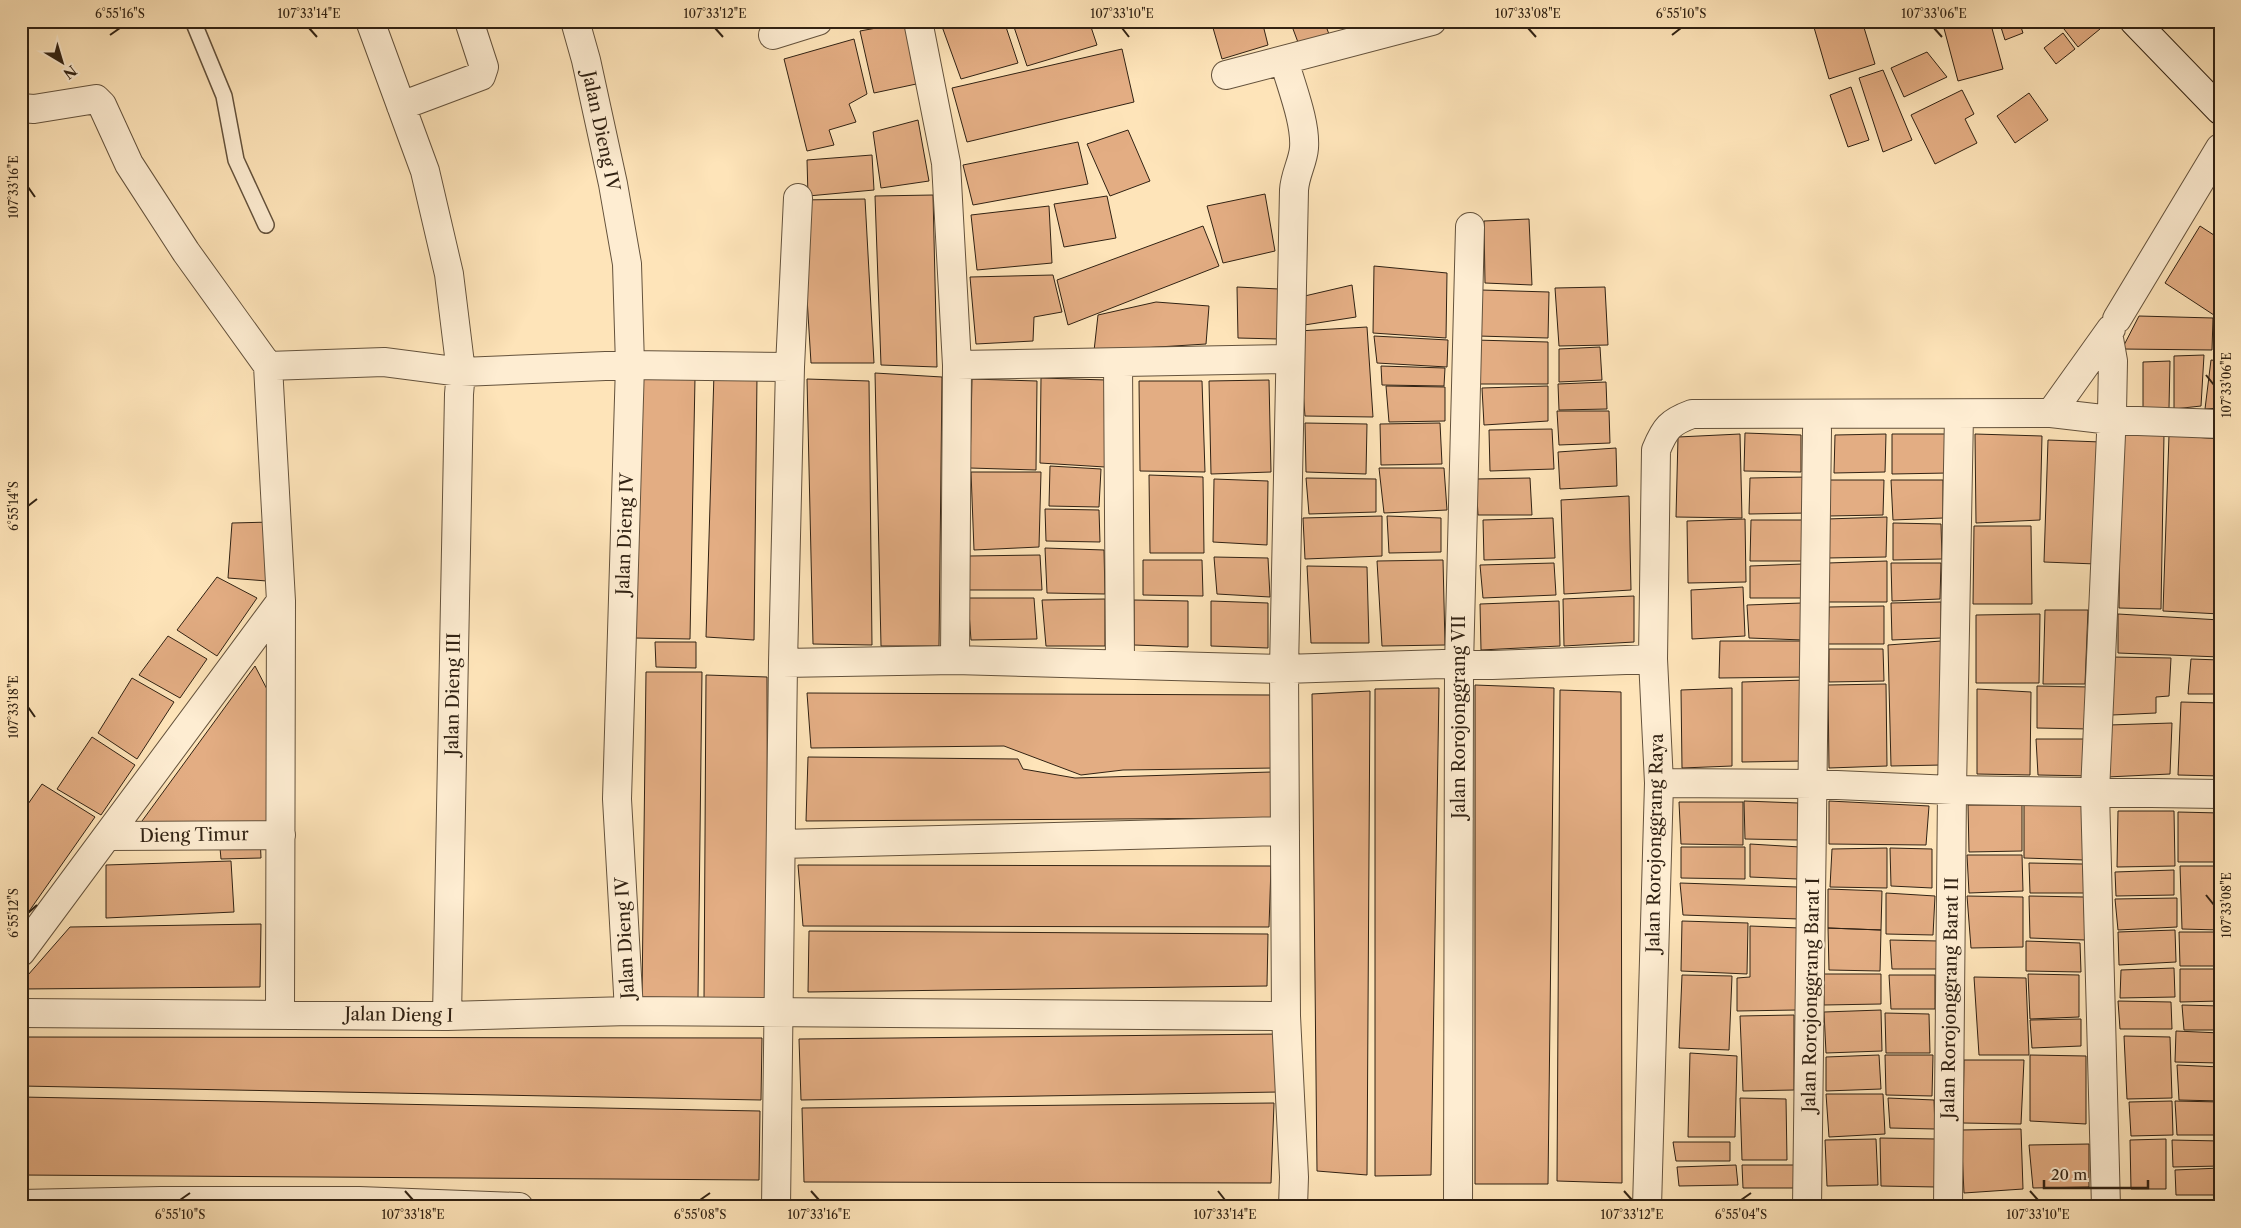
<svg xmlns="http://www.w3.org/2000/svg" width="2241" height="1228" viewBox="0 0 2241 1228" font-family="'Libre Caslon Text',serif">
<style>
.building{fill:#e3ad83;stroke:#312213}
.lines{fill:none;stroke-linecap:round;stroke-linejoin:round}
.service-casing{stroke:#64523c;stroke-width:18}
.minor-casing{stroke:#64523c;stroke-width:30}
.secondary-casing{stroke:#312213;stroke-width:30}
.service{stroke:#feedd2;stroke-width:15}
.minor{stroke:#feedd2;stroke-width:28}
.secondary{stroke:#feedd2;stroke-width:28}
.ticks{fill:none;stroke:#312213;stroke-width:2}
.labels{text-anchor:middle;stroke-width:4.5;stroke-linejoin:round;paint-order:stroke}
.street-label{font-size:18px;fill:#312213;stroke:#feedd2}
.neatline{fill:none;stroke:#312213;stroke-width:2}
.ticks-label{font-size:12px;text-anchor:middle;fill:#312213}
</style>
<rect width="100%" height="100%" fill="#fee4b9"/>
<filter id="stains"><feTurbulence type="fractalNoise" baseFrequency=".004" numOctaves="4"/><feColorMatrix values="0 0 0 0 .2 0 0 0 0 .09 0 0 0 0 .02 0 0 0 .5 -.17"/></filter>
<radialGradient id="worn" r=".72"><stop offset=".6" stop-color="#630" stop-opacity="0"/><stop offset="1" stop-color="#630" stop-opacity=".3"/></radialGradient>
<path class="building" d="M940,21H1004L1018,63L961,79Z
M1012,21H1089L1097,45L1027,66Z
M1211,21H1262L1268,45L1222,59Z
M1290,21H1324L1332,42L1302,53Z
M1822,21H1862L1875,64L1829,79L1813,24Z
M1942,21H1990L2003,69L1958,81Z
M1999,21H2019L2023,33L2005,40Z
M2075,21H2094L2100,29L2078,47L2064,29Z
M909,22L921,83L874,93L860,31Z
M2063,33L2075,49L2056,64L2044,48Z
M854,39L867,94L849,104L856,122L829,130L834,145L807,151L784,59Z
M1122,49L1134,102L967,142L952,88Z
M1927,52L1947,77L1904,97L1891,68Z
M1883,70L1912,140L1883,152L1859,78Z
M1851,87L1869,140L1848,147L1830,95Z
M1962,90L1974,114L1965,119L1977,143L1935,164L1911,115Z
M2029,93L2048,120L2015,143L1997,116Z
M918,120L929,181L881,188L873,132Z
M1128,130L1150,181L1110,196L1087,144Z
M1078,142L1088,184L973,205L963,165Z
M872,155L874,190L808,196L807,160Z
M1265,194L1275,251L1223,263L1207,206Z
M933,195L937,367L881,365L875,196Z
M1107,196L1116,238L1064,247L1054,204Z
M865,199L874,363H811L801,200Z
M1049,206L1052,263L977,270L971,215Z
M1529,219L1532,285L1485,283L1484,221Z
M1203,226L1219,266L1068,325L1057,280Z
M2200,226L2220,239V319L2165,283Z
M1374,266L1447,273L1446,338L1373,333Z
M1053,275L1062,312L1034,317L1033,341L976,344L970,277Z
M1352,285L1356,317L1298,326L1296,298Z
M1237,287L1279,289V339L1238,338Z
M1605,287L1608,345L1559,346L1555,288Z
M1481,290L1549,292L1548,338L1478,336Z
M1156,302L1209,306L1206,344L1094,351L1098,315Z
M2139,316L2213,318L2212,350L2122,349Z
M1367,327L1373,417L1305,416L1298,331Z
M1374,336L1448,340L1447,367L1377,363Z
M1475,340L1548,342V384H1477Z
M1600,347L1602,380L1559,382V349Z
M2204,355L2201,406L2174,409V356Z
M2211,360L2220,361V408L2205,409Z
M2170,361L2169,408L2143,409V362Z
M1381,366L1445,368L1444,386L1382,385Z
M714,373L757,376L754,640L706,637Z
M875,373L942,377L939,646H881Z
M632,378H695L690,639L634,638Z
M1041,378L1106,380L1105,467L1040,463Z
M807,379L869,381L872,645L813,644Z
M972,379L1037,381L1036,470L970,468Z
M1269,380L1271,472L1211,474L1209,381Z
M1139,381H1202L1205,472L1140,471Z
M1606,382L1607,409L1559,410L1558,384Z
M1386,386L1445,387V421L1389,422Z
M1548,386V421L1484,425L1482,388Z
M1557,411H1609L1610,443L1559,445Z
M1305,423L1367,424L1366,474L1306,472Z
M1440,423L1442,464L1381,465L1380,424Z
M1552,429L1554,469L1490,471L1489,430Z
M1745,433L1801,435V472L1744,471Z
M2121,433L2164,434L2161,609L2119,608Z
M1740,434L1742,518L1676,517L1678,437Z
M1886,434L1885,472L1834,473L1835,435Z
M1892,434H1947L1948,473L1892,474Z
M1975,434L2042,436L2040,520L1976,523Z
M2169,435L2220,439V614L2163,611Z
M2048,440L2101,442L2096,564L2044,562Z
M1616,448L1617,486L1560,489L1558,452Z
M1050,466L1101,469L1099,507L1049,506Z
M1379,468H1444L1447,510L1384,513Z
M971,472H1041L1039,547L974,550Z
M1149,475L1203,477L1204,553H1150Z
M1809,477L1808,513L1749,514L1750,478Z
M1306,478L1376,479V512L1309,514Z
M1530,478L1532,515H1478L1476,479Z
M1214,479L1268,481L1267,545L1213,542Z
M1830,480H1884L1883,515L1829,516Z
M1891,480H1943V518L1893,520Z
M1629,496L1631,590L1564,594L1561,500Z
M1045,509L1099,510L1100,542L1046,541Z
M1382,516V556L1305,559L1303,518Z
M1387,516L1441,518V552L1389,553Z
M1887,517L1886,557L1827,558V519Z
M1553,518L1555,558L1484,560L1483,520Z
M1745,519L1746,582L1688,583L1687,521Z
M1751,520H1805L1804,561H1750Z
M272,522L267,581L228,578L232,523Z
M1893,523L1941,524L1942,559L1893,560Z
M1974,526H2031L2032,604H1973Z
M1045,548L1104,550L1105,594L1047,593Z
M1040,555L1042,590H969V556Z
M1214,557L1268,558L1270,597L1217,594Z
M1143,560H1202L1203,596L1143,595Z
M1443,560L1445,645L1382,646L1377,561Z
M1887,561V602H1828V563Z
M1554,563L1556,595L1483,598L1480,565Z
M1891,563H1941L1940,599L1892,601Z
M1803,564L1805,598H1750V566Z
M1307,566L1367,567L1369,643H1311Z
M217,577L257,598L217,656L177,630Z
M1743,587L1745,636L1692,639L1691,590Z
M1634,596V642L1564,646L1563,599Z
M968,598H1034L1037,639L971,640Z
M1105,599V646H1046L1042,600Z
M1134,600L1188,601V647L1134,645Z
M1211,601L1268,603V648L1211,646Z
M1559,601L1560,646L1481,650L1480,604Z
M1941,602V638L1892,640L1891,603Z
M1802,603L1803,640L1749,638L1747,605Z
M1884,606V644H1828L1829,607Z
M2045,610H2088L2085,684H2043Z
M2040,614L2039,683H1976V615Z
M2118,614L2220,620V657L2118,653Z
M168,636L207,659L180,698L139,675Z
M1720,641H1806V677L1719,678Z
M1941,641L1942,765L1891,766L1888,645Z
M655,642H696V668L656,667Z
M1829,649H1883L1884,681L1829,682Z
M2112,657L2171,658L2169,696L2156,697V713L2112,715Z
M2191,659L2220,660V694H2188Z
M255,666L270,695L267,832H134Z
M646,672H702L698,998L642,997Z
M706,675L767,677L768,1000L704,999Z
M132,678L174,702L137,759L98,733Z
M1806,680L1804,761L1742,762V682Z
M1886,684L1887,766L1829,768L1828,685Z
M1475,685L1554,688L1548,1184H1475Z
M2037,686L2090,687L2089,729L2037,728Z
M1439,688L1431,1175L1375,1176V689Z
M1732,688V766L1682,768L1681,690Z
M1977,689L2031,692L2030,775L1977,774Z
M1560,690L1621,692L1622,1183L1557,1181Z
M1370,691L1367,1175L1317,1171L1312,694Z
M807,693L1270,695L1276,768L1123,770L1081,775L1004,746L811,748Z
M2181,702L2220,703V776L2178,775Z
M2172,723L2170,774L2107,777L2109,725Z
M92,737L135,765L101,815L57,789Z
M2036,739H2092V776L2038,775Z
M808,757L1018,759L1023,769L1075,778L1271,772L1273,818L806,821Z
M42,784L95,817L25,917L21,914V814Z
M1744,801L1798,803V840L1745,839Z
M1829,801L1929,806L1926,845L1829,844Z
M1679,802H1743V845L1681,844Z
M2024,803L2085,804L2084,860L2024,858Z
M1968,805H2022V851L1969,852Z
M2118,811H2174L2175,866L2117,867Z
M2178,812L2220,813V862H2178Z
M260,835L261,858L221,859L219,837Z
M1750,844L1800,847L1798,879L1750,877Z
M1681,847H1745V879L1681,878Z
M1887,848V888L1830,887L1832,849Z
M1890,848L1932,849V888L1891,886Z
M1967,855H2022L2023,891L1969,893Z
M231,861L234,912L106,918V865Z
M2029,863L2083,864L2084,893H2030Z
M798,865L1271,866L1269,927L803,926Z
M2180,866H2217L2220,930L2182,929Z
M2174,870V895L2116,896L2115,872Z
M1680,883L1797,887L1799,919L1683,915Z
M1828,889L1882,891L1881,930L1828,928Z
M1886,893L1935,896L1933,935L1886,934Z
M1967,896L2023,897V947L1971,948Z
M2029,896L2084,897L2085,940L2030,938Z
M2177,898V927L2118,930L2115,899Z
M1682,921L1748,923L1747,974L1681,971Z
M261,924L260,987L21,989V983L70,927Z
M1750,926L1800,928L1797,1010L1737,1011V978L1750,977Z
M1828,928L1881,930L1880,971L1829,970Z
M2175,930L2176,962L2119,965L2118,932Z
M809,931L1268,934L1267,986L808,992Z
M2179,932H2220V966H2180Z
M1890,940L1939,941V969H1892Z
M2026,941L2080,943L2081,972L2026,971Z
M2174,968L2175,997L2120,998L2121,970Z
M2180,969H2220V1001L2180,1002Z
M1823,974H1881V1004L1824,1005Z
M2028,974L2079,975V1017L2030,1019Z
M1682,975L1732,976L1729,1050L1679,1048Z
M1889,975H1935V1009H1891Z
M1974,977L2026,978L2029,1055H1979Z
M2118,1001L2171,1002L2172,1029H2120Z
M2182,1005L2220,1006V1030H2184Z
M1881,1010L1882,1051L1826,1053L1824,1012Z
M1885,1013L1929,1014L1930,1053H1886Z
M1794,1015V1090L1743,1091L1740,1016Z
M2081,1019V1046L2032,1048L2030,1020Z
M2176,1031L2220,1033V1063L2175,1062Z
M1281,1034L1279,1092L801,1100L799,1039Z
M2124,1036L2170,1037L2172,1098L2127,1099Z
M21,1037L762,1038L761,1100L21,1086Z
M1690,1053L1737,1056L1735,1137H1688Z
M1879,1055L1881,1089L1826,1091V1057Z
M1885,1055H1933L1932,1096L1886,1095Z
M2030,1055L2086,1056V1124L2030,1121Z
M1964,1060H2024L2021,1124L1963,1123Z
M2177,1065L2220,1067V1101L2179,1100Z
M1826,1094H1883L1885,1134L1829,1137Z
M21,1097L760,1111L759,1180L21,1175Z
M1740,1098L1786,1099L1787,1160H1742Z
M1888,1098L1934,1100L1935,1129L1890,1128Z
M2172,1101L2173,1135L2131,1136L2129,1102Z
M2175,1101L2220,1102V1135H2177Z
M1274,1103L1271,1183L804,1182L802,1108Z
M2021,1129L2023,1189L1964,1193L1961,1130Z
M1880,1138L1936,1139V1187L1881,1186Z
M1876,1139L1878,1185L1827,1186L1825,1140Z
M2166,1139V1189H2131L2130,1140Z
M2172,1140L2220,1141V1166L2173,1167Z
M1673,1142H1730V1161H1676Z
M2089,1144V1187L2033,1188L2029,1145Z
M1736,1165L1738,1185L1679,1186L1677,1167Z
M1742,1165H1794V1188H1743Z
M2220,1168V1195H2176L2175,1170Z"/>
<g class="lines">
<defs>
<path id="service" d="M193,21L224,96L236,160L266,225"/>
<path id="minor" d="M370,21L425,171L449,274L461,372L459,394L447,1016
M575,21L586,60L613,184L627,264L630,365L617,799L629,1011
M918,21L946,163L957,365L955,660
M773,35L818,21
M1284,60C1291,86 1306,122 1304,148C1303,162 1295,174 1294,190L1284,669L1286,1016L1294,1177L1293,1207
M1226,75L1432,21
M401,106L481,76L484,67L469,21
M21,108L34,109L96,99L102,105L129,164L186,252L268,366L384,362L461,372L630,365L790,367
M2117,319L2220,148
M1118,363L1120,664
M957,365L1290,359
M268,366L281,601L280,1013
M2051,413L2111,329
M783,663L955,660L1284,669L1443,664L1492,665L1653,659
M1659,783L1814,784L1952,790L2220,794
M108,836L281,835
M781,844L1285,831
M21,952L281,601
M21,1013L447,1016L629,1011L1286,1016
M21,1204L161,1201H359L519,1207
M776,1207L783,663L790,367L798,198
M1458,1207L1459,665L1470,227
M1647,1207L1659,783L1653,659L1656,450C1665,428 1670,422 1692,414L2051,413L2111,420L2220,424
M1807,1207L1817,430
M1948,1207L1952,790L1959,414
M2106,1207L2095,792L2112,412L2113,361L2108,333"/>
<path id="secondary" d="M2134,21L2220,110"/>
</defs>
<use href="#service" class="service-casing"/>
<use href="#minor" class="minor-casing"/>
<use href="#secondary" class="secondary-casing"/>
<use href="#service" class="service"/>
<use href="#minor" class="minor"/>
<use href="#secondary" class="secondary"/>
</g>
<path class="ticks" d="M309,28L317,37M715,28L723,37M1122,28L1129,37M1528,28L1536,37M1934,28L1942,37M110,35L120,28M1672,35L1681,28M28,187L35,197M2206,375L2214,385M28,506L37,499M28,707L35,717M2206,895L2214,905M28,913L37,905M405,1191L413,1200M811,1191L819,1200M1218,1191L1225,1200M1624,1191L1632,1200M2030,1191L2038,1200M180,1200L190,1193M700,1200L710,1193M1741,1200L1751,1193"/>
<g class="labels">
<g class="street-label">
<text transform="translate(601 131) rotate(78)" y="6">Jalan Dieng IV</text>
<text transform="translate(625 534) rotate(-88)" y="6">Jalan Dieng IV</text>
<text transform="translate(453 694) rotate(-89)" y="6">Jalan Dieng III</text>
<text transform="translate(1459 717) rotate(-90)" y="6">Jalan Rorojonggrang VII</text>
<text transform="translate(194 835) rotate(-1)" y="6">Dieng Timur</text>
<text transform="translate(1655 843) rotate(-89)" y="6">Jalan Rorojonggrang Raya</text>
<text transform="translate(625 938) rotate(-93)" y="6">Jalan Dieng IV</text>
<text transform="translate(1811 995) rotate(-89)" y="6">Jalan Rorojonggrang Barat I</text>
<text transform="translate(1950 998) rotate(-89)" y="6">Jalan Rorojonggrang Barat II</text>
<text transform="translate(399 1015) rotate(1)" y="6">Jalan Dieng I</text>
</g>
</g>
<rect width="2241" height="1228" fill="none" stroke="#fee4b9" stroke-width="55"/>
<g transform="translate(62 62) rotate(142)" stroke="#feedd2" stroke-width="4" paint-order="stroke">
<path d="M0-4L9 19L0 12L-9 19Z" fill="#312213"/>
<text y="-8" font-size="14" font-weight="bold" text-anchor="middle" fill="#312213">N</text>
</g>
<path d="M2044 1180v8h104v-8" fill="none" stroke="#312213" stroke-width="2.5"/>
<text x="2051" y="1180" font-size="15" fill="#312213" stroke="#feedd2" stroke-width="4" paint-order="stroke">20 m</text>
<rect x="28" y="28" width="2186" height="1172" class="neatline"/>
<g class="ticks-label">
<text x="120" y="18">6°55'16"S</text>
<text x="309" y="18">107°33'14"E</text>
<text x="715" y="18">107°33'12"E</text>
<text x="1122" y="18">107°33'10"E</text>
<text x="1528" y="18">107°33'08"E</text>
<text x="1681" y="18">6°55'10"S</text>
<text x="1934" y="18">107°33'06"E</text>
<text transform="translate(14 187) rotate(-90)" y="4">107°33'16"E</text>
<text transform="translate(2227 385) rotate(-90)" y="4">107°33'06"E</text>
<text transform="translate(14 506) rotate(-90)" y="4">6°55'14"S</text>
<text transform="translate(14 707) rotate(-90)" y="4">107°33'18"E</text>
<text transform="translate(2227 905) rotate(-90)" y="4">107°33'08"E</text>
<text transform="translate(14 913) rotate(-90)" y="4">6°55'12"S</text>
<text x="180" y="1219">6°55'10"S</text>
<text x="413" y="1219">107°33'18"E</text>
<text x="700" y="1219">6°55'08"S</text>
<text x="819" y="1219">107°33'16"E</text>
<text x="1225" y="1219">107°33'14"E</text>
<text x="1632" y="1219">107°33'12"E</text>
<text x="1741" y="1219">6°55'04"S</text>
<text x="2038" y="1219">107°33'10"E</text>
</g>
<rect width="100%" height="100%" filter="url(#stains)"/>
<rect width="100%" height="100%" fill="url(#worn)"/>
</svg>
